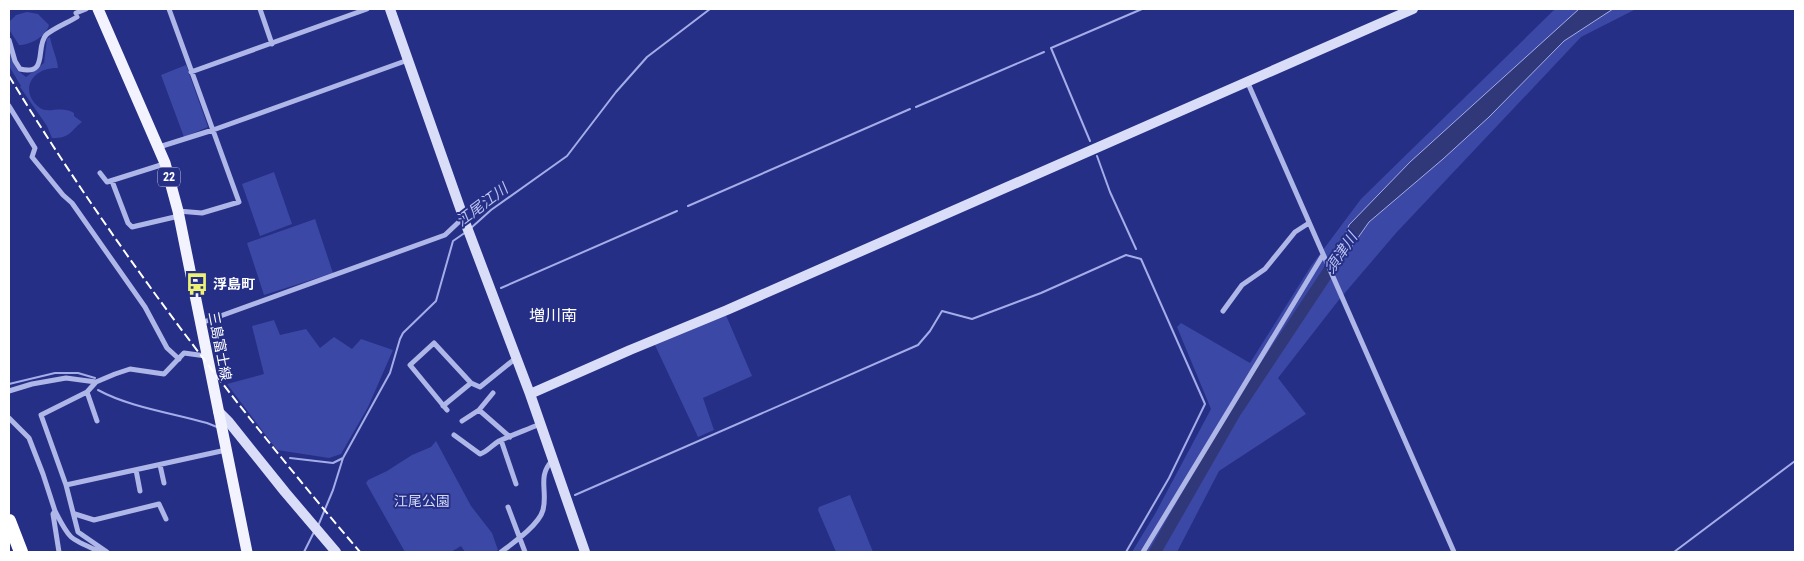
<svg xmlns="http://www.w3.org/2000/svg" width="1804" height="561" viewBox="0 0 1804 561" font-family="'Roboto Condensed','Noto Sans JP',sans-serif">
<style>
.green{fill:#3c48a5}
.water{fill:#313879;stroke:#a4ade9}
.lines{fill:none;stroke-linecap:round;stroke-linejoin:round}
.stream{stroke:#a4ade9;stroke-width:2}
.river{stroke:#313879;stroke-width:12}
.street{stroke:#afb6e8;stroke-width:5}
.secondary{stroke:#daddf7;stroke-width:10}
.primary{stroke:#f2f3fe;stroke-width:11}
.highway{stroke:#fff;stroke-width:14}
.rail{stroke:#fff;stroke-width:2;stroke-dasharray:9 4;stroke-linecap:butt}
.labels{text-anchor:middle;stroke-width:4;stroke-linejoin:round;paint-order:stroke}
.shield{fill:#252f86;stroke:#bec1db;stroke-width:1}
.shield-label{font-size:12px;font-weight:bold;fill:#fff}
.poi-label{font-size:14px;font-weight:bold;fill:#fff;stroke:#252f86;text-anchor:start}
.street-label{font-size:14px;fill:#fff;stroke:#252f86}
.park-label{font-size:14px;fill:#d3d8f7;stroke:#252f86}
.water-label{font-size:15px;font-style:italic;fill:#bbc2f0;stroke:#252f86}
.quarter-label{font-size:16px;fill:#fff;stroke:#252f86}
</style>
<rect width="100%" height="100%" fill="#252f86"/>
<path class="green" d="M1555,9H1636L1581,37L1396,233L1338,301L1278,378L1306,414L1219,471L1177,552H1132L1155,514L1211,409L1177,327L1181,323L1250,363L1311,266L1361,199Z
M27,12L38,14L49,25C46,37 30,45 19,45L10,31L9,22L16,15Z
M50,37C52,49 57,57 58,68C32,67 18,91 40,108C48,114 62,105 74,113V116L82,122C69,132 71,138 52,138L47,126L20,87L21,86L9,66V44L17,70L26,77L44,63L47,39Z
M186,65L208,127L184,137L161,75Z
M274,172L292,224L260,236L242,184Z
M315,219L333,273L264,295L247,243Z
M725,313L752,376L703,398L714,430L698,437L654,343Z
M274,320L280,335L306,329L320,348L334,337L352,349L361,339L393,350L368,407L341,454L329,458L277,450L227,384L264,374L252,326Z
M436,441L471,506L492,533L498,550L495,552H465L461,546L451,552H405L366,483L368,480L387,471L412,455L431,447Z
M850,495L873,552H836L818,510L819,507Z"/>
<path class="water" d="M1579,9H1613L1564,41L1489,117L1443,159L1369,222L1336,269L1333,265L1349,225L1410,162Z"/>
<g class="lines">
<path class="stream" d="M916,107L1044,52
M1090,141L1051,48L1142,9
M1097,156L1110,192L1136,249
M688,206L910,109
M471,228L491,210L567,156L616,92L647,57L710,9
M501,288L677,211
M9,384L55,373H78L95,378
M98,390C129,407 172,413 207,423L217,427
M290,458L333,463L343,458
M575,495L918,345L930,331L942,311L972,319L1041,293L1126,255L1141,259L1205,404L1169,478L1126,552
M318,526L333,490L343,458L390,373L400,339L403,333L436,301L453,241L466,232
M304,552L314,532
M1674,552L1795,461"/>
<path class="river" d="M1155,552L1234,414L1342,251"/>
<path class="street" d="M169,9L239,202L202,213L178,211
M260,9L272,44
M76,13L86,9
M9,40L15,61L20,69C49,76 35,47 46,35C52,29 69,22 77,17
M191,72L367,9
M1247,81L1454,552
M9,106L35,148L32,157L63,195L72,203L145,307L167,348L179,359
M159,147L213,130L408,60
M100,173L107,182L164,164
M112,181L128,223L132,227L179,216
M1223,311L1242,285L1265,269L1295,232L1309,223
M201,323L445,235L463,218
M9,391L32,384L66,378L96,382
M87,392L97,421
M443,406L471,383
M447,410L410,365L434,343L471,383L480,387L516,358
M479,410L493,393
M9,418L29,438L43,474L55,511L53,514L59,552
M462,421L479,410L510,437
M454,435L480,454C487,452 492,445 499,441C512,435 526,430 540,424
M501,440L516,484
M160,465L164,483
M136,470L140,491
M66,485L226,450
M508,507L525,552
M55,511C69,538 68,538 96,550L100,549
M75,514L94,520L159,504L166,519
M107,552L78,532L66,485L41,415L87,392L96,382L115,374L130,369L164,374L184,353L206,356
M501,552C513,543 539,525 543,510C548,492 537,476 552,461
M1143,552L1323,255"/>
<path class="secondary" d="M390,9L465,222L530,394L585,552
M530,394L630,350L727,310L1413,9
M218,411L228,421L285,492L336,552"/>
<path class="primary" d="M98,9L165,163L178,211L247,552"/>
<path class="highway" d="M9,521L21,552"/>
<path class="rail" d="M9,76C112,245 232,402 360,552"/>
</g>
<defs>
<symbol id="bus-bare" viewBox="-9 -9 18 18"><path d="M-5-6H5V4H4V6H2V4H-2V6H-4V4H-5ZM-3.5-4V0h7V-4ZM-3.5 1.2v1.5H-2V1.2ZM2 1.2v1.5H3.5V1.2Z" fill="#edf274" stroke="#252f86" stroke-width="2.5" paint-order="stroke"/></symbol>
</defs>
<g fill-rule="evenodd">
<use href="#bus-bare" x="181" y="268" width="32" height="32"/>
</g>
<g class="labels">
<rect class="shield" x="158" y="167.5" width="22" height="19" rx="4"/>
<g class="shield-label">
<text x="169" y="181">22</text>
</g>
<g class="poi-label">
<text x="213" y="289">浮島町</text>
</g>
<g class="street-label">
<text transform="translate(220 346) rotate(79)" y="5">三島富士線</text>
</g>
<g class="park-label">
<text x="422" y="506">江尾公園</text>
</g>
<g class="water-label">
<text transform="translate(482 205) rotate(-37)" y="5">江尾江川</text>
<text transform="translate(1341 253) rotate(-56)" y="5">須津川</text>
</g>
<g class="quarter-label">
<text x="553" y="321">増川南</text>
</g>
</g>
<rect width="1804" height="561" fill="none" stroke="#ffffff" stroke-width="20"/>
</svg>
